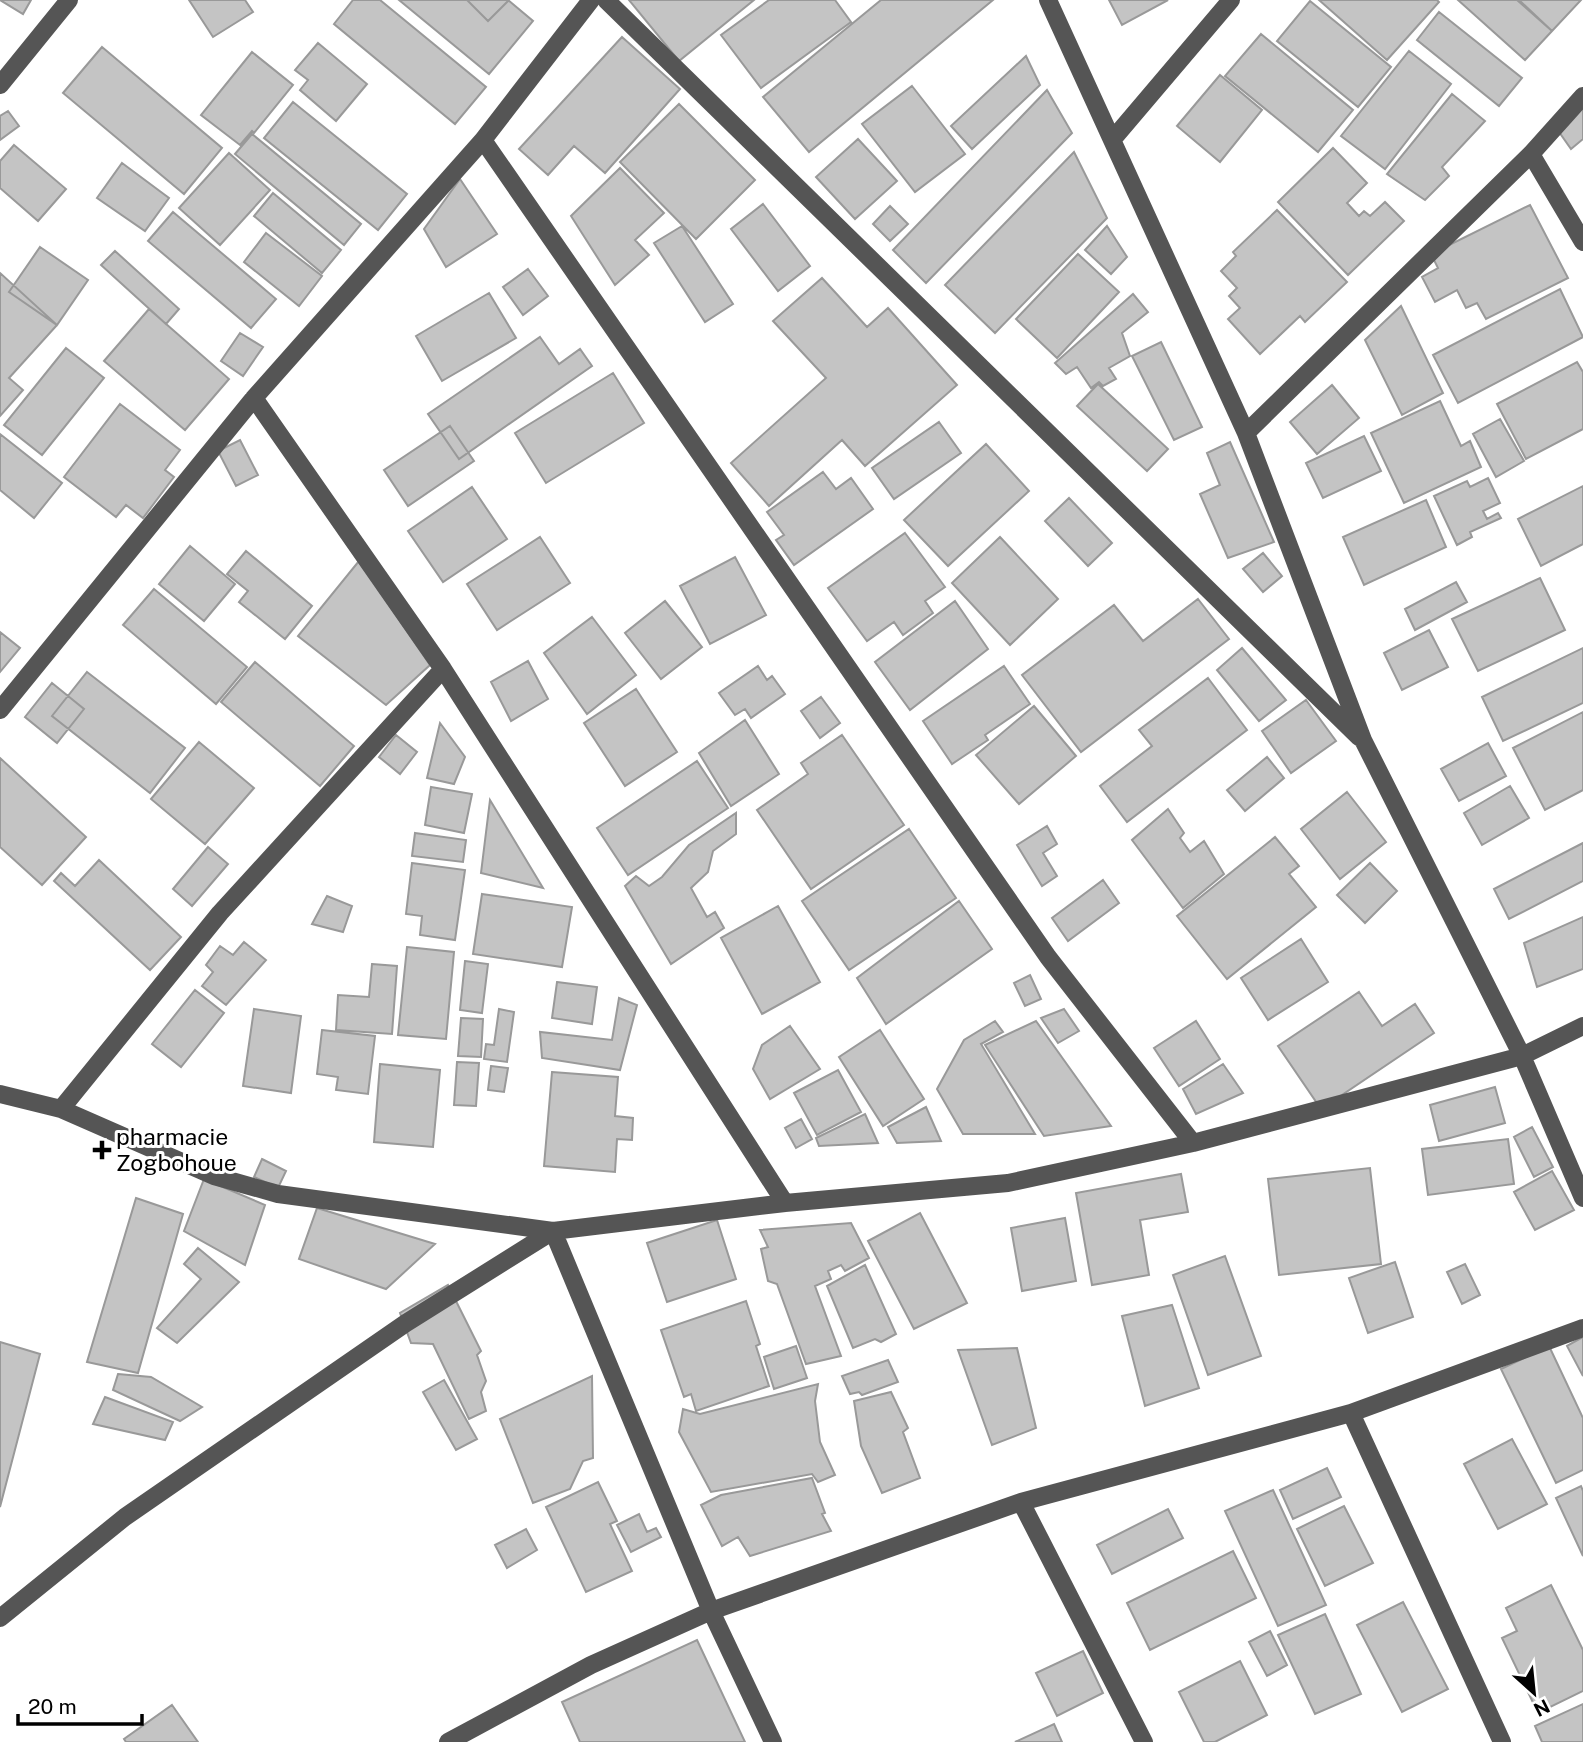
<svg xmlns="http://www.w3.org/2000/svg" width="1583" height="1742" viewBox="0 0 1583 1742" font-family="'Public Sans',sans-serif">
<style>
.building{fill:#c4c4c4;stroke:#999;stroke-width:2}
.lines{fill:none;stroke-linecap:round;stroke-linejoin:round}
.minor{stroke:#555;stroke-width:18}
.poi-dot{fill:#000;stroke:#fff;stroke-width:2.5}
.labels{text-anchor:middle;stroke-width:6;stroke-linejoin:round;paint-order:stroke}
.poi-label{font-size:23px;fill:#000;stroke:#fff;text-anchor:start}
</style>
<rect width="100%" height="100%" fill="#fff"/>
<path class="building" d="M0,0H31L23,14Z
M189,0H245L253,12L213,37Z
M353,0H380L486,87L455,124L334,24Z
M399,0H508L533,21L489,74Z
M467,0H509L488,21Z
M629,0H754L679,61Z
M769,0H835L851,22L761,88L721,35Z
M881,0H993L809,152L763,97Z
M1109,0H1168L1122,25Z
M1319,0H1437L1439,2L1387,60Z
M1458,0H1517L1552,31L1525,60Z
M1519,0H1581L1552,31Z
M1310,1L1391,67L1358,107L1277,41Z
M1439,12L1522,78L1499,106L1417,40Z
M1261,34L1353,110L1318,152L1225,76Z
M622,37L680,89L605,173L574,146L548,175L519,149Z
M318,43L367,84L336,121L300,90L308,80L295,70Z
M102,47L222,148L184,194L63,93Z
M1409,51L1451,84L1385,169L1341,136Z
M252,52L293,85L254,133L252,131L240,145L201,115Z
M1026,56L1040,85L972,149L951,126Z
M1220,75L1262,110L1220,162L1177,126Z
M912,86L965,154L915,192L862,124Z
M1047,90L1072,133L926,283L893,250Z
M1452,94L1485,121L1442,167L1449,176L1425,200L1387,174Z
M1583,100V139L1571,149L1557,129Z
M293,102L407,194L378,230L264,138Z
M679,104L755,180L696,239L620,162Z
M8,111L19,126L0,140V116Z
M252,134L361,224L344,245L235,154Z
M858,139L897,181L855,219L816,177Z
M14,145L66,189L38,221L0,188V161Z
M1333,148L1367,183L1347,203L1359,216L1364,211L1370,216L1385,202L1404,221L1348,275L1278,202Z
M1074,152L1107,218L995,333L945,285Z
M229,153L270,190L220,245L179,208Z
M122,163L169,198L145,231L97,198Z
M620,168L664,213L635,240L649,255L615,285L571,216Z
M460,179L497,234L446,267L424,229Z
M273,193L341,250L322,273L254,216Z
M763,204L810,266L778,291L731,229Z
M1530,205L1568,278L1486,319L1477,303L1466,308L1457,290L1435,302L1422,277L1438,268L1431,254Z
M890,206L908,224L890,241L873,224Z
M1277,210L1347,282L1305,322L1300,316L1260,354L1228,319L1240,308L1229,296L1237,288L1221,271L1236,256L1233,252Z
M173,212L276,299L251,328L148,241Z
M682,226L733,304L705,322L654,243Z
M1107,226L1127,257L1111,274L1085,250Z
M266,233L322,276L299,306L244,262Z
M40,247L88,280L57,325L9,292Z
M115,251L179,309L166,324L101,265Z
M1078,254L1119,292L1057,358L1016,319Z
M528,269L548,296L523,315L503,287Z
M0,273L57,325L9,378L23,390L0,416Z
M822,278L867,327L888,308L957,385L865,466L842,440L769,506L731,463L826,378L773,321Z
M1560,289L1583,337L1458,403L1433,355Z
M489,293L516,338L442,381L416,336Z
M1133,294L1148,312L1122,333L1130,356L1109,368L1116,379L1103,386L1099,382L1091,388L1077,367L1066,374L1055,363Z
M1401,306L1443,393L1402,415L1365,340Z
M149,309L229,379L185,430L104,361Z
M240,333L263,347L243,376L221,361Z
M540,337L559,364L580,349L592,366L459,459L428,414Z
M1161,342L1202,427L1174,440L1132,356Z
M66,348L104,378L42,455L4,425Z
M1577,362L1583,372V429L1526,459L1497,404Z
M613,373L644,423L546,483L515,433Z
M1098,384L1168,449L1147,471L1077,406Z
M1332,385L1359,418L1317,454L1290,422Z
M1440,401L1461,446L1470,441L1481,467L1404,503L1371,433Z
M120,404L180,450L165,470L174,477L143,518L126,505L116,517L64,477Z
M1500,419L1524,461L1496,477L1473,434Z
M939,422L961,453L894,499L872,468Z
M450,426L474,461L408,506L384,470Z
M0,434L62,483L34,518L0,490Z
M1364,436L1381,471L1323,498L1306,463Z
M240,440L258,475L236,486L218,451Z
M1230,442L1274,542L1228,558L1200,494L1220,485L1207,453Z
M986,444L1029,491L948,566L904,520Z
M823,472L836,489L851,478L873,509L794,565L776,540L784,535L767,512Z
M1488,478L1500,503L1483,511L1487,519L1498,513L1501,518L1470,532L1472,537L1457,545L1434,496L1467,481L1470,487Z
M1583,486V544L1541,566L1518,519Z
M472,487L507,539L443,582L408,531Z
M1069,498L1112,543L1088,566L1045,521Z
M1426,500L1446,547L1364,585L1343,537Z
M905,533L945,587L925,601L933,613L903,635L894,622L867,641L828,588Z
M540,537L570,583L497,630L467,584Z
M1000,537L1058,599L1010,645L952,583Z
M190,546L235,584L204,621L159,584Z
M246,551L312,606L285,639L239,602L248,591L227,574Z
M1263,553L1282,576L1263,592L1243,569Z
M735,557L766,615L710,644L680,586Z
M359,561L430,665L386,705L298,636Z
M1540,578L1565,630L1478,671L1452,619Z
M1456,582L1467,602L1415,630L1405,609Z
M154,589L247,667L216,704L123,625Z
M1198,599L1229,639L1081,752L1022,675L1114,605L1143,641Z
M665,601L702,647L661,679L625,633Z
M955,601L988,649L910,710L875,662Z
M592,617L636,675L587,714L544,653Z
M1429,630L1448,667L1402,690L1384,653Z
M0,632L20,648L0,672Z
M1242,648L1286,700L1259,721L1217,670Z
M1583,648V703L1503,741L1482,697Z
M528,661L548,699L511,721L491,682Z
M255,662L354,746L320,786L221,702Z
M758,666L767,680L772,676L785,694L751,718L745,709L735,715L719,693Z
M1004,666L1030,704L985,735L988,740L952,764L923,721Z
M87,672L185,748L150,793L52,716Z
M1208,678L1247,730L1127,822L1100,786L1152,746L1139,730Z
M52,683L84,709L57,743L25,717Z
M636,689L677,752L625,786L584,723Z
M821,697L840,723L820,738L801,711Z
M1306,700L1336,741L1291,773L1262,731Z
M1034,706L1076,756L1019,804L976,755Z
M1583,712V790L1545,810L1513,748Z
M745,720L779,774L731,806L699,753Z
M440,723L465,757L454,784L427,778Z
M396,735L417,752L400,774L379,757Z
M842,735L904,825L811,889L757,810L808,774L801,763Z
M199,742L254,788L205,844L151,799Z
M1488,743L1506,776L1459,801L1441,769Z
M1267,757L1284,778L1245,811L1227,790Z
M0,758L86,837L42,885L0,847Z
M697,761L728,808L628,875L597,828Z
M1510,786L1529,818L1482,845L1464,813Z
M431,787L472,794L464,833L425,825Z
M1347,792L1386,842L1340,879L1301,829Z
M490,800L543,888L481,873Z
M1168,809L1184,833L1180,838L1190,852L1204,841L1224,874L1183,908L1132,840Z
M736,813V834L713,851L708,872L691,888L707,917L715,912L724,928L671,964L625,886L636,876L649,886L662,877L689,845Z
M1047,826L1057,844L1043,853L1057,876L1042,886L1017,845Z
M909,829L956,898L849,970L802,901Z
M415,833L466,840L463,862L412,856Z
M1275,837L1299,866L1289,874L1316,907L1227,979L1177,916Z
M1583,843V881L1509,919L1494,889Z
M208,847L228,864L192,906L173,889Z
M99,860L181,937L150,970L54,881L61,873L75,886Z
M412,863L465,870L455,940L420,935L422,916L406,914Z
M1370,863L1397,891L1365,923L1337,895Z
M1103,880L1119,903L1068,941L1052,918Z
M482,894L572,907L562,967L473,954Z
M327,896L352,906L343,932L312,924Z
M959,901L992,949L886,1024L857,978Z
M778,906L820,982L762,1014L721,938Z
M1583,917V969L1537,987L1524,943Z
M1301,939L1328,982L1268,1020L1241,978Z
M244,942L266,960L226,1005L202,986L213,972L206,965L220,946L233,955Z
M407,947L454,952L446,1039L398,1035Z
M465,961L488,964L482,1013L460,1010Z
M372,964L397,966L392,1034L336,1030L338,995L369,997Z
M1030,975L1041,999L1025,1006L1014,983Z
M557,982L597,987L592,1024L552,1018Z
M195,990L224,1013L181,1067L152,1044Z
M1359,992L1382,1026L1415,1004L1434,1033L1321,1109L1278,1046Z
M619,998L637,1005L620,1070L542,1058L540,1032L612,1040Z
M254,1009L301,1016L291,1093L243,1086Z
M499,1009L514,1012L507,1062L484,1059L486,1044L494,1045Z
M1064,1009L1079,1031L1058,1043L1041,1018Z
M461,1018L483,1019L481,1057L458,1056Z
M995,1021L1003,1032L981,1044L1035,1134H963L937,1089L964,1040Z
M1036,1021L1111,1126L1044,1136L985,1045Z
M1196,1021L1220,1059L1179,1086L1154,1048Z
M790,1026L820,1069L770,1099L753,1069L762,1045Z
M322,1030L375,1036L368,1094L336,1090L338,1077L317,1074Z
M880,1030L924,1099L883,1126L839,1057Z
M457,1062L479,1063L476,1106L454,1105Z
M380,1064L440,1070L433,1147L374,1142Z
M1223,1064L1243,1093L1196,1114L1183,1089Z
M491,1066L508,1068L504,1092L488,1090Z
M838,1070L861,1112L817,1135L794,1093Z
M552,1072L618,1077L615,1116L633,1118L632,1140L617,1139L615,1172L544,1166Z
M1495,1087L1505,1123L1439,1141L1430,1105Z
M926,1107L941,1141L897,1143L888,1127Z
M865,1114L878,1143L819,1146L816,1138Z
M801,1119L812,1139L796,1148L785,1128Z
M1532,1127L1553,1167L1534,1177L1514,1137Z
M1508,1139L1514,1184L1428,1195L1422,1149Z
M262,1159L286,1171L278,1188L254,1177Z
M1370,1168L1381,1264L1279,1275L1268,1179Z
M1552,1171L1574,1210L1535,1230L1514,1192Z
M1181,1174L1188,1212L1140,1220L1149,1275L1092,1285L1076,1193Z
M204,1179L265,1205L245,1265L184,1231Z
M136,1198L183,1214L138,1373L87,1362Z
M317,1208L435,1244L386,1289L299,1259Z
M920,1213L967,1303L914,1329L868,1241Z
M1065,1218L1076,1281L1022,1291L1011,1228Z
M717,1220L736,1279L667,1302L647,1243Z
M851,1223L869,1258L845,1271L841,1265L828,1271L831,1279L815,1286L841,1356L806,1364L777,1284L768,1281L761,1249L768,1247L760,1230Z
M198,1248L239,1282L177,1343L157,1328L201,1279L184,1264Z
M1225,1256L1261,1356L1208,1375L1173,1275Z
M1395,1262L1413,1317L1368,1333L1349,1278Z
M1465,1264L1480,1295L1462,1304L1447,1272Z
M865,1265L896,1334L881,1342L875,1339L853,1348L827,1286Z
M448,1285L481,1351L477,1355L486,1381L481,1392L486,1411L469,1419L433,1344L411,1343L400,1313Z
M746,1301L760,1344L756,1346L769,1386L696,1411L691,1394L684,1397L661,1330Z
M1172,1305L1199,1388L1145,1406L1122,1316Z
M1583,1337V1376L1567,1346Z
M0,1342L40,1354L0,1507Z
M796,1346L807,1378L774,1389L764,1357Z
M1549,1346L1583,1418V1470L1556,1483L1501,1369Z
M1017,1348L1036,1428L992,1445L958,1350Z
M888,1360L898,1382L862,1395L859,1392L850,1394L842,1376Z
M118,1374L151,1377L202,1407L180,1421L113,1390Z
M592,1376L593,1458L583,1461L570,1489L533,1503L500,1419Z
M444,1380L477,1439L456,1450L423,1392Z
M818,1384L815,1401L820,1442L835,1475L818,1482L812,1474L711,1492L679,1432L683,1409L700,1414Z
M891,1392L908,1428L903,1432L920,1478L882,1493L861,1446L854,1401Z
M105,1397L173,1422L165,1440L93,1424Z
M1512,1439L1547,1504L1498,1529L1464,1464Z
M1327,1468L1341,1497L1293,1519L1280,1490Z
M812,1478L825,1513L822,1514L831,1531L750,1556L738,1537L722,1546L701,1505L721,1495Z
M598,1482L617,1521L610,1524L632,1571L586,1592L546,1507Z
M1581,1486L1583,1491V1556L1556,1498Z
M1273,1490L1326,1605L1278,1626L1225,1511Z
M1344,1506L1373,1563L1325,1586L1297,1529Z
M1168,1509L1183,1538L1112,1574L1097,1545Z
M639,1514L647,1532L656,1528L661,1537L631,1552L617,1525Z
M526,1529L537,1550L507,1568L495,1545Z
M1233,1551L1256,1598L1150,1650L1127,1603Z
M1551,1585L1583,1650V1691L1538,1713L1502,1638L1517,1631L1506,1608Z
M1403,1602L1448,1689L1402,1712L1357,1625Z
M1325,1614L1361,1694L1315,1714L1278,1635Z
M1270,1631L1287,1665L1267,1676L1249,1642Z
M697,1640L745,1742H580L562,1702Z
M1083,1651L1103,1693L1057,1716L1036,1673Z
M1240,1661L1267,1715L1215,1742H1204L1179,1692Z
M1583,1704V1742H1542L1535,1726Z
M172,1705L198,1742H126L124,1739Z
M1054,1724L1062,1742H1015Z"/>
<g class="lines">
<path class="minor" d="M606,0L1359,737
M1048,0L1246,433L1363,740L1522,1056L1583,1198
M0,85L69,0
M1113,139L1231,0
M483,140L1048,957L1193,1143
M1531,154L1583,242
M254,398L443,669L785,1203
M1246,433L1531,154L1583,96
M0,710L254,398L483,140L591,0
M0,1094L61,1109L214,1176L278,1194L553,1231L785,1203L1008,1183L1193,1143L1522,1056L1583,1026
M61,1109L220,913L443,669
M553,1231L711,1611L773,1742
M1351,1413L1502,1742
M1021,1502L1144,1742
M0,1618L125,1517L406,1323L553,1231
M448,1742L591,1665L711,1611L1021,1502L1351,1413L1583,1328"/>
</g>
<path class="poi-dot" d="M98.5 1139.5h7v7h7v7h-7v7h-7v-7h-7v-7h7z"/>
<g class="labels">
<g class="poi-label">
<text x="116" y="1145">pharmacie<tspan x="116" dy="26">Zogbohoue</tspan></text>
</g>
</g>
<g transform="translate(1534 1693) rotate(153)" stroke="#ffffff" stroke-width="5" paint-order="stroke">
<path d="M0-5L12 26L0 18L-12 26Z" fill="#000000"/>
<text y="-10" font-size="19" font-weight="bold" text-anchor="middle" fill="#000000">N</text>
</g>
<path d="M18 1714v10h124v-10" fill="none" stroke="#000000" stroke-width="3.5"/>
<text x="28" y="1714" font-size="21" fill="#000000" stroke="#ffffff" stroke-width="5" paint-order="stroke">20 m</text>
</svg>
